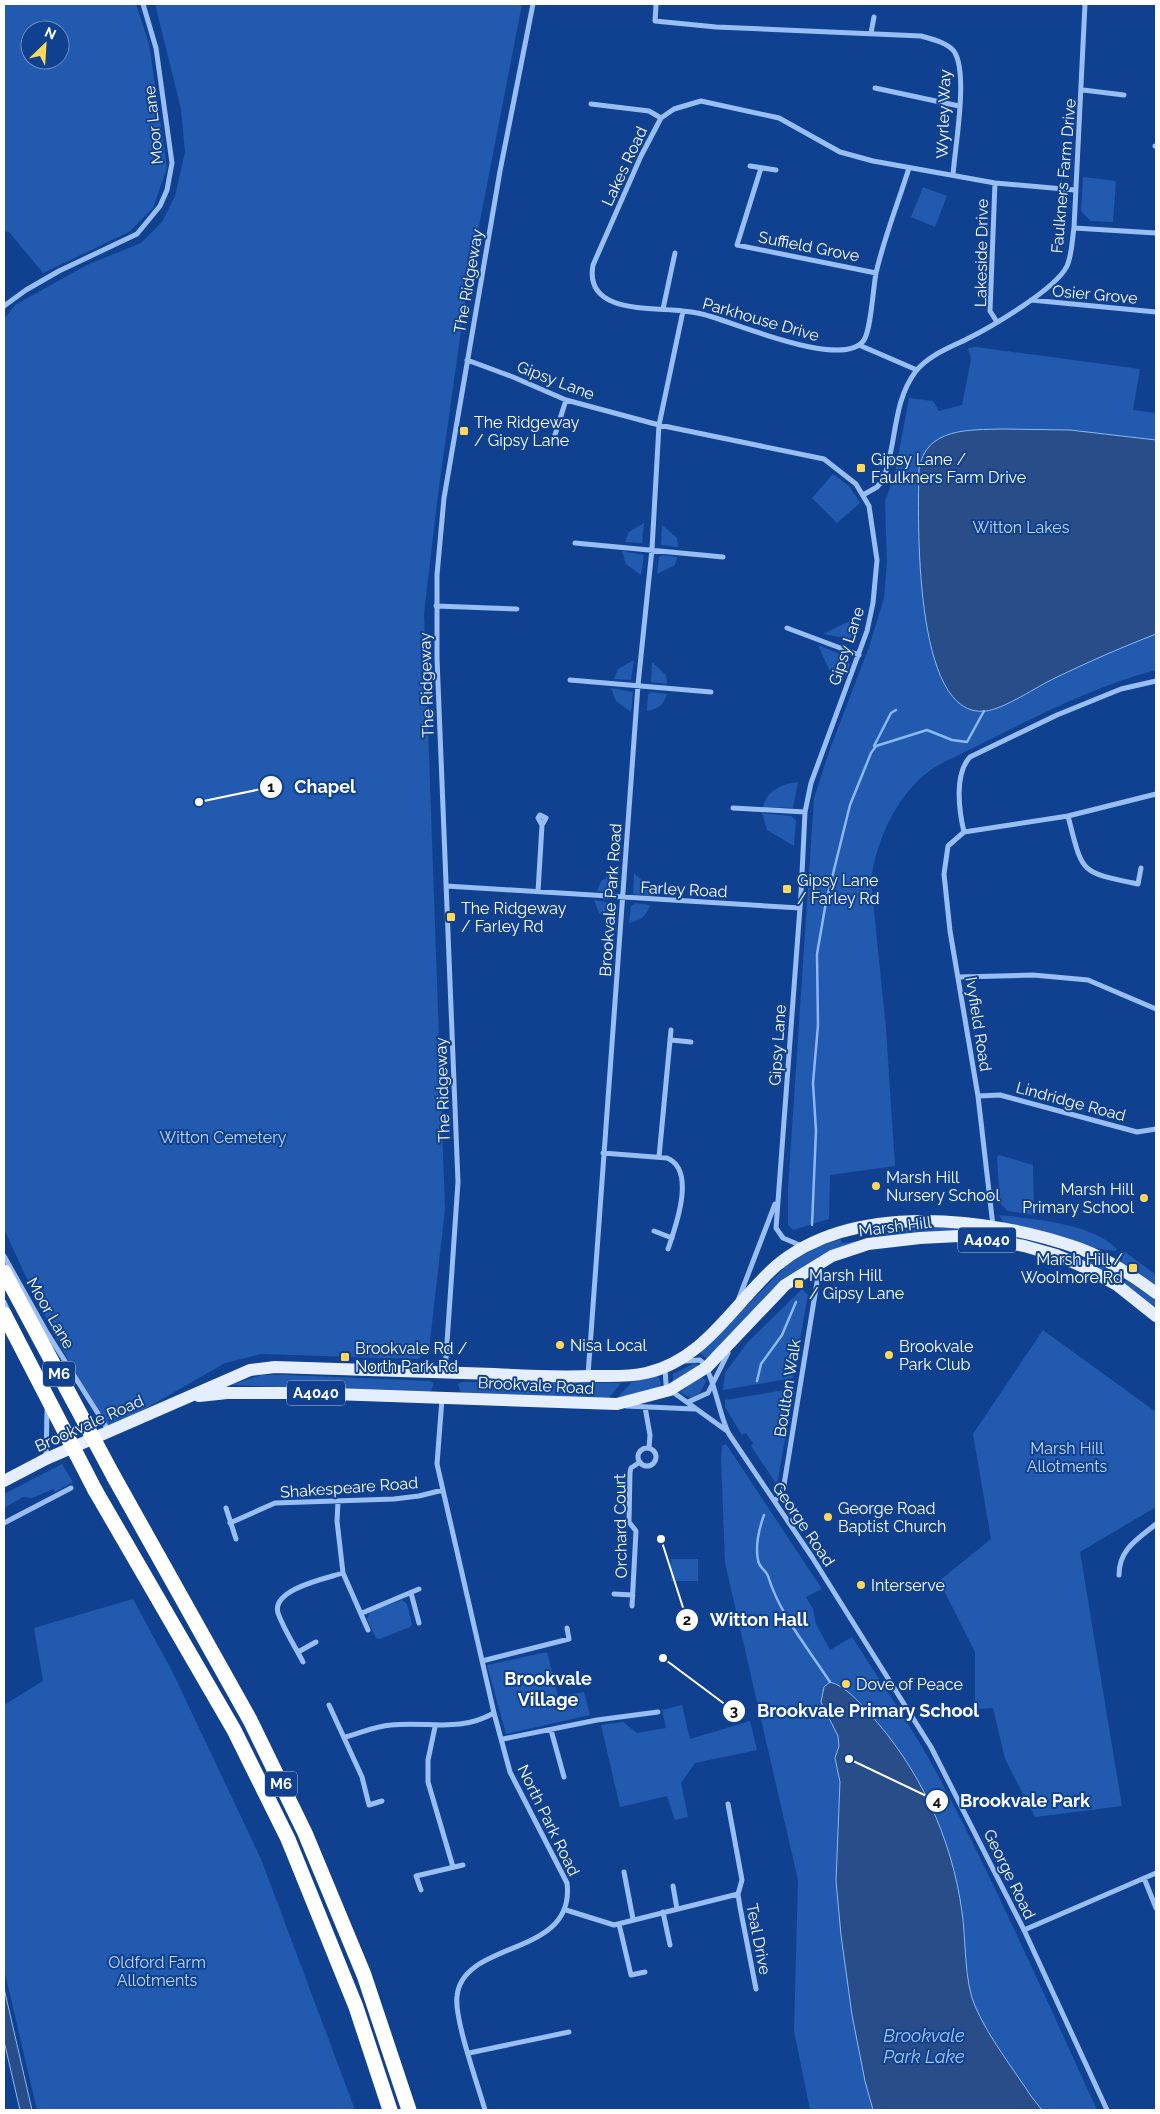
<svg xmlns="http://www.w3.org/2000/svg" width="1160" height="2114" viewBox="0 0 1160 2114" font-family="Raleway,sans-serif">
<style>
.green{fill:#215aaf;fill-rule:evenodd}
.water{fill:#284d88;stroke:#8bb8f7}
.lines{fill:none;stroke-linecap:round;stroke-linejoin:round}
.stream{stroke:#8bb8f7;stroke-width:2.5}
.minor{stroke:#99bef3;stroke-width:5}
.primary{stroke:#e5eeff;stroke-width:12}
.motorway{stroke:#fff;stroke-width:15}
.motorway-bridge{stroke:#fff;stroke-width:15}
.poi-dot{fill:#ffd75b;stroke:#104190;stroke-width:2}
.labels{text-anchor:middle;stroke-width:4;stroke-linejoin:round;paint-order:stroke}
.shield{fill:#104190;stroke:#b7c6de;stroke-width:1}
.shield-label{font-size:15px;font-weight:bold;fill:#fff}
.street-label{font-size:16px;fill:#fff;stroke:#104190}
.poi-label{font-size:16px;fill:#fff;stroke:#104190;text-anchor:start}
.park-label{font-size:16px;fill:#c1d9fe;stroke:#104190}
.neighbourhood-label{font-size:18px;font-weight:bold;fill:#fff;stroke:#104190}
.water-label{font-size:18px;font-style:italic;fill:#a5c8fa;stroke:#104190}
.leader{fill:none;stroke:#fff;stroke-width:2}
.callout-dot{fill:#fff;stroke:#104190;stroke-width:2}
.mark-label{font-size:15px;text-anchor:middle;font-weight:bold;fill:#111}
.callout-label{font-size:18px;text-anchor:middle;font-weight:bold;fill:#fff;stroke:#104190;stroke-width:4;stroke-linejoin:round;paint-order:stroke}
</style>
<rect width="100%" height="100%" fill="#104190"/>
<path class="green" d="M4,4H136L149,44L167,168L153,208L129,232L43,273L9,232L4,231ZM30,30H60V60H30Z
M155,4H522L467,288L438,494L424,614L445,1209L429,1350L418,1359L261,1354L225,1363L110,1429C68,1367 35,1297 4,1229V319L15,305L87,265L141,243L162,222L175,196L185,152L181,109Z
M1083,177L1116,181L1113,222L1091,221L1081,211Z
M923,187L947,196L935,227L911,217Z
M976,347L1140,369L1133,410L1156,413V670C1080,690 1012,730 942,763C900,786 877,836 871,881L886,1029L895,1166L830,1175L829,1219L793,1230L788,1225V1189L814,798L830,749L869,647L884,598L887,562L885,502L895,473L909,398L933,401L939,411L962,405L971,359L968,348Z
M833,474L849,486L860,503L837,523L812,498Z
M644,523L642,543L625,542L629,532Z
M662,525L677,538L678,547L661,545Z
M622,551L644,555L641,575L626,564Z
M663,555L677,557L675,565L657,574L659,557Z
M860,616L857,630L850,639L823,634Z
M818,645L847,657L850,665L842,683H835Z
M634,660L631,680L614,679L618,669Z
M652,662L666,675L667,684L651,682Z
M611,688L633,692L631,712L616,701Z
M652,692L667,694C664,705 658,709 647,711L648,694Z
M798,782L793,808L763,807C767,790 782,784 798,782Z
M762,813L791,816L796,820L794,846L767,830Z
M616,872L614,892L597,891L601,881Z
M634,873L649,887L650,896L633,894Z
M594,900L616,904L614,924L599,913Z
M635,903L650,905C646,917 641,920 629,923L631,906Z
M999,1155L1033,1165L1034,1215L1008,1211L1000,1203L997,1157Z
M999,1215C1033,1219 1092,1223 1117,1249L1115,1251L1086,1247L1004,1224Z
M945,1227C1007,1234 1048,1243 1105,1267L1104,1271L1014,1240L872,1239L871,1232Z
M841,1239L842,1243L858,1241L822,1257L709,1361L700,1353L787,1265L814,1248Z
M1125,1252L1156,1275V1285L1121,1261Z
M1126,1280L1156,1300V1309L1123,1284Z
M802,1289L808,1295L793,1378L723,1390L725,1373L748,1342Z
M1043,1330L1156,1412V1507L1080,1552L1122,1806L1035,1817L1005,1759L993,1708L975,1709V1652L939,1581L991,1539L973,1434Z
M695,1363L699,1365L673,1382V1374Z
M261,1375H288L430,1381L434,1383L431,1391L427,1393L231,1385Z
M658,1376L661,1383L659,1389L616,1399L632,1382Z
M701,1376L706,1381L700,1393L691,1398L680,1392Z
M462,1382L621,1383L608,1399L461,1393L458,1384Z
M791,1389L793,1393L777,1485L751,1446L753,1443L746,1433L742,1435L725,1407V1400Z
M726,1444L822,1589L806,1597L813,1609L816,1624L830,1650L852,1637C882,1684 914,1730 940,1779C997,1887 1046,1999 1097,2110H810L794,2031L798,1880L725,1563L721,1459L722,1446Z
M62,1464L73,1482L55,1492L53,1489L32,1498L23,1497L4,1508V1494Z
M671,1559H698V1581H671Z
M133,1599L173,1673L261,1859L355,2110H37L4,1969V1705L43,1681L34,1628Z
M402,1600L407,1604L412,1624L410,1627L380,1639L376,1638L367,1619L370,1612Z
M547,1652L558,1696L584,1692L590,1715L506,1734L487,1665Z
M682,1705L690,1739L750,1721L757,1750L695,1763L681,1783L688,1817L675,1820L667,1796L620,1807L601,1725L623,1722L637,1733L666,1728L662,1710Z"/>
<path class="water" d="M1003,429L1070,430L1156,440V634C1122,647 1088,662 1055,678C1038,686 1004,709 986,711C912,721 918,513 919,469C926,427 970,430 1003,429Z
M830,1682C845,1686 858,1701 868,1712C919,1767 952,1838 962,1912C966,1938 964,1982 975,2006C989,2038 1012,2067 1031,2096L1042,2110H873L865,2081L852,2015L841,1935L836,1881L840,1782L835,1758L839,1746L838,1736L821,1702L824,1687Z
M4,1988L32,2110H20L4,2041Z"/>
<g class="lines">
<path class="stream" d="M874,746L891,713L896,710
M828,894L850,805L871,753L876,746L927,730L952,740L967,742L984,711
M812,1225L816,1131L813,1083L818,1025L817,954L826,902
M757,1381L761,1364L782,1335L796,1302
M764,1515C759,1529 755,1545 758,1560C759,1568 766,1570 768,1576C780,1615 808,1648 830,1682"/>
<path class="minor" d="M656,5L655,21L716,27L921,36C931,39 950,43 955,53C968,76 955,147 953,175
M871,33L874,17
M875,88L959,106
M1083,90L1124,95
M591,104L649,111L661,118
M1155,146H1156
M750,166L776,170
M761,168L737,245L876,273
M995,183L990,311L997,322
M1074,228L1156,233
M1031,300L1156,312
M4,306L26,290L59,271L137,234L160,206L167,190L172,163L156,48L143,4
M663,309L675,253
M683,311C651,307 584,314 593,265L641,156L661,118L674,109L701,101L779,118L840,152L873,161L995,183L1075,190
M859,345L917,370
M467,360L513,377L566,400L659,425L824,459L856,484L869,506L877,560L873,603L867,631L811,783L805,812L801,894L776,1228L783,1238L802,1246
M554,438L566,400
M863,495L877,487L883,480C897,445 892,402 916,371C929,355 949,348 967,339C991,327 1056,289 1067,266C1072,255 1072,240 1074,228L1085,4
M575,543L723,557
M436,606L517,609
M787,628L859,655
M570,680L711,692
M733,808L805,812
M1068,816C1083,874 1079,872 1138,884L1141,868
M964,832C959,811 954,774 970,757L1057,715L1121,689L1156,681
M446,886L800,908
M538,892L542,825L538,818L540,815L546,818L542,825
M960,977L1033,975L1088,980L1156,1009
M671,1040L691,1042
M978,1096L1000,1095L1137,1132L1156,1129
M603,1153L667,1158C697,1170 675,1228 668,1249
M659,1157L671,1030
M993,1226L978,1096L950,931L944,874L948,846L964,832L1068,816L1156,794
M654,1231L672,1238
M4,1256L46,1331L109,1431
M739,1298L775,1204
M4,1302L9,1313
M685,1361L700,1360C713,1369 719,1416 729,1434L812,1557L931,1747L1024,1930L1107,2110
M665,1368L666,1384L670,1390L727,1431
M445,1372L458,1182L437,658V575L444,498L500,171L533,4
M588,1375L638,685L652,549L659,425L683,311C692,312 701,313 709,316C738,324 844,370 864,340C871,329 873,289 876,273C884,238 898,203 909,168
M442,1399L437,1464L494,1713L510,1772L567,1883C576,1958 463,1939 457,1996C454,2019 478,2085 485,2110
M688,1402L708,1393L728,1353
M626,1406L694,1409
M645,1407L650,1435L649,1448
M638 1457a9 9 0 1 1 18 0a9 9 0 1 1-18 0Z
M46,1459L47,1410
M775,1500L781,1496L783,1491L818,1276
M338,1502L337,1521L343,1573L368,1630
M226,1508L236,1539
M4,1523L71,1488
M230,1523L275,1503L394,1499L419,1496L443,1490
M1119,1575C1119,1549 1138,1539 1156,1524
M411,1593L419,1623
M614,1594L633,1595
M632,1606L636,1531L629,1522L630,1472L631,1468L640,1462
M362,1613L419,1589
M298,1652L316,1642
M482,1661L569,1639L567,1628
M303,1662C295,1646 284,1630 278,1613C271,1589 328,1578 343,1573
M329,1705L362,1777L369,1805L382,1801
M435,1727L428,1760V1782L453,1867
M551,1730L564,1777
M345,1737C360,1733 376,1726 391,1725C429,1721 458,1733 494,1713
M503,1739L597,1720L658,1712
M728,1804L742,1880L738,1894L740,1907L756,1989
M624,1872L633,1919
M1144,1878L1156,1908
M673,1886L677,1909
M421,1890L416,1876L463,1865
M566,1910L614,1925L738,1894
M663,1912L670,1945
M619,1924L631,1975L645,1972
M1024,1930L1156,1873
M469,2053L569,2032"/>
<path class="primary" d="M199,1396L227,1393H305L617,1404L670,1390L707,1367L785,1285L832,1256L868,1244L920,1238L959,1236L992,1240L1024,1246L1056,1255L1086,1268L1117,1285L1156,1316
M4,1481L46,1459L250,1370L275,1367C348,1370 421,1372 494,1374C527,1376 561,1377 594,1376C611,1376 629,1377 646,1373C705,1360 734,1303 776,1266C853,1201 990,1217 1078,1248C1106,1258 1132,1275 1156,1293"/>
<path class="motorway" d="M114,1477L250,1720L305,1833L364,1975L409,2110
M95,1490L234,1730L288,1839L356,2007L390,2110"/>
<path class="motorway-bridge" d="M4,1272L114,1477
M4,1314L95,1490"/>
</g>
<g class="poi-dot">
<rect x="459" y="426" width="10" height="10" rx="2.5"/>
<rect x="856" y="463" width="10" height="10" rx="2.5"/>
<rect x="782" y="884" width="10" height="10" rx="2.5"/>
<rect x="446" y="912" width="10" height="10" rx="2.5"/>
<circle cx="876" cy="1186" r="5"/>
<circle cx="1144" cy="1198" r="5"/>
<rect x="1128" y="1263" width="10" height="10" rx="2.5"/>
<rect x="794" y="1279" width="10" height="10" rx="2.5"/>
<circle cx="560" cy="1345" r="5"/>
<circle cx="889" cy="1355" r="5"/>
<rect x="340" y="1352" width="10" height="10" rx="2.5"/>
<circle cx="828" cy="1517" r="5"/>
<circle cx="861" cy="1585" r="5"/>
<circle cx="846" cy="1684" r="5"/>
</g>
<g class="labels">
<g class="shield">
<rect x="958" y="1227.5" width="58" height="25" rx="4"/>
<rect x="43" y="1361.5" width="32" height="25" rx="4"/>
<rect x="287" y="1380.5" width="58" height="25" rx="4"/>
<rect x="265" y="1771.5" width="32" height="25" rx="4"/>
</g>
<g class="shield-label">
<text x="987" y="1245">A4040</text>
<text x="59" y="1379">M6</text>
<text x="316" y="1398">A4040</text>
<text x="281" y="1789">M6</text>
</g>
<g class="street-label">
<text transform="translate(943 114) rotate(-88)" y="6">Wyrley Way</text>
<text transform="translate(153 125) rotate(-96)" y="6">Moor Lane</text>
<text transform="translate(624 166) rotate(-65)" y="6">Lakes Road</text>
<text transform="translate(1063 176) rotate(-85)" y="6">Faulkners Farm Drive</text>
<text transform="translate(809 246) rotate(11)" y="6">Suffield Grove</text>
<text transform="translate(981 253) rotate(-89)" y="6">Lakeside Drive</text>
<text transform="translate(468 281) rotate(-80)" y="6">The Ridgeway</text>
<text transform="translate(1095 294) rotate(5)" y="6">Osier Grove</text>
<text transform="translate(761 319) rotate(16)" y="6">Parkhouse Drive</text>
<text transform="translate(556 380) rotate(21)" y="6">Gipsy Lane</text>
<text transform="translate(846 646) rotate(-72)" y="6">Gipsy Lane</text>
<text transform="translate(426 685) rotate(-92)" y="6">The Ridgeway</text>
<text transform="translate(684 889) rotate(3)" y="6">Farley Road</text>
<text transform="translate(610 900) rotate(-86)" y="6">Brookvale Park Road</text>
<text transform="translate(979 1024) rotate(81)" y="6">Ivyfield Road</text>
<text transform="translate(777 1045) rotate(-86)" y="6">Gipsy Lane</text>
<text transform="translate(442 1090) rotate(-92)" y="6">The Ridgeway</text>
<text transform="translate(1071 1101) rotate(15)" y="6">Lindridge Road</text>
<text transform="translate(895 1226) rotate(-7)" y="6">Marsh Hill</text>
<text transform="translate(51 1313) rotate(60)" y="6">Moor Lane</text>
<text transform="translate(536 1385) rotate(3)" y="6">Brookvale Road</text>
<text transform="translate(787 1388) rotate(-81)" y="6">Boulton Walk</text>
<text transform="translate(89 1423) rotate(-24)" y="6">Brookvale Road</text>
<text transform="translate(349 1487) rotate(-4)" y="6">Shakespeare Road</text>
<text transform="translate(804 1524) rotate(56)" y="6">George Road</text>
<text transform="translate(620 1526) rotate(-91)" y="6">Orchard Court</text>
<text transform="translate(549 1820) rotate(64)" y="6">North Park Road</text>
<text transform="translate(1010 1874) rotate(64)" y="6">George Road</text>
<text transform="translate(759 1939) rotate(79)" y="6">Teal Drive</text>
</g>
<g class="poi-label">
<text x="474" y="428">The Ridgeway<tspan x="474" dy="18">/ Gipsy Lane</tspan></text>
<text x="871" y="465">Gipsy Lane /<tspan x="871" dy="18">Faulkners Farm Drive</tspan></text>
<text x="797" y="886">Gipsy Lane<tspan x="797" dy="18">/ Farley Rd</tspan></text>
<text x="461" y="914">The Ridgeway<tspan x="461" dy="18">/ Farley Rd</tspan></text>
<text x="886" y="1183">Marsh Hill<tspan x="886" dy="18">Nursery School</tspan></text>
<text x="1134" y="1195" text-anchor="end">Marsh Hill<tspan x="1134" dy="18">Primary School</tspan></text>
<text x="1123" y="1265" text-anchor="end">Marsh Hill /<tspan x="1123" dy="18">Woolmore Rd</tspan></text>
<text x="809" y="1281">Marsh Hill<tspan x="809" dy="18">/ Gipsy Lane</tspan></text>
<text x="570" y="1351">Nisa Local</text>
<text x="899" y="1352">Brookvale<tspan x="899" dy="18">Park Club</tspan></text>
<text x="355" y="1354">Brookvale Rd /<tspan x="355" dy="18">North Park Rd</tspan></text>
<text x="838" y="1514">George Road<tspan x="838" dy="18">Baptist Church</tspan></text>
<text x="871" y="1591">Interserve</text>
<text x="856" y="1690">Dove of Peace</text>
</g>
<g class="park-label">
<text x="1021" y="533">Witton Lakes</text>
<text x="223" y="1143">Witton Cemetery</text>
<text x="1067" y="1454">Marsh Hill<tspan x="1067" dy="18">Allotments</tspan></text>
<text x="157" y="1968">Oldford Farm<tspan x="157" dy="18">Allotments</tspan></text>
</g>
<g class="neighbourhood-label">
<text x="548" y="1685">Brookvale<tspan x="548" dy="21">Village</tspan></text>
</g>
<g class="water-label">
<text x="924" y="2042">Brookvale<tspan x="924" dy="21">Park Lake</tspan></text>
</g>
</g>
<path class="leader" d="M199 802L271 787M661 1539L687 1620M663 1658L734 1711M849 1759L937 1801"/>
<g class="callout-dot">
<circle cx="199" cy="802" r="5"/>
<circle cx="661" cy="1539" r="5"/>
<circle cx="663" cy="1658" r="5"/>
<circle cx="849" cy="1759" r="5"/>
<circle cx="271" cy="787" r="12"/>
<circle cx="687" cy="1620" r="12"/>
<circle cx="734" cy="1711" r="12"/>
<circle cx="937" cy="1801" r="12"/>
</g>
<g class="mark-label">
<text x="271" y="792">1</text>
<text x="687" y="1625">2</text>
<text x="734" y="1716">3</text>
<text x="937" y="1806">4</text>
</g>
<g class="callout-label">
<text x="325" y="793">Chapel</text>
<text x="759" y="1626">Witton Hall</text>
<text x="868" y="1717">Brookvale Primary School</text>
<text x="1025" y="1807">Brookvale Park</text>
</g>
<rect width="1160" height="2114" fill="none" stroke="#ffffff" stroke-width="10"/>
<g transform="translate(45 45) rotate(25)"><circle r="24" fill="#104190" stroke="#708dbc"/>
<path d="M0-4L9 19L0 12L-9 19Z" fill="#ffd75b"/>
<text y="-8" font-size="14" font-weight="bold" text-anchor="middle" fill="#ffffff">N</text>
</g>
</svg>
